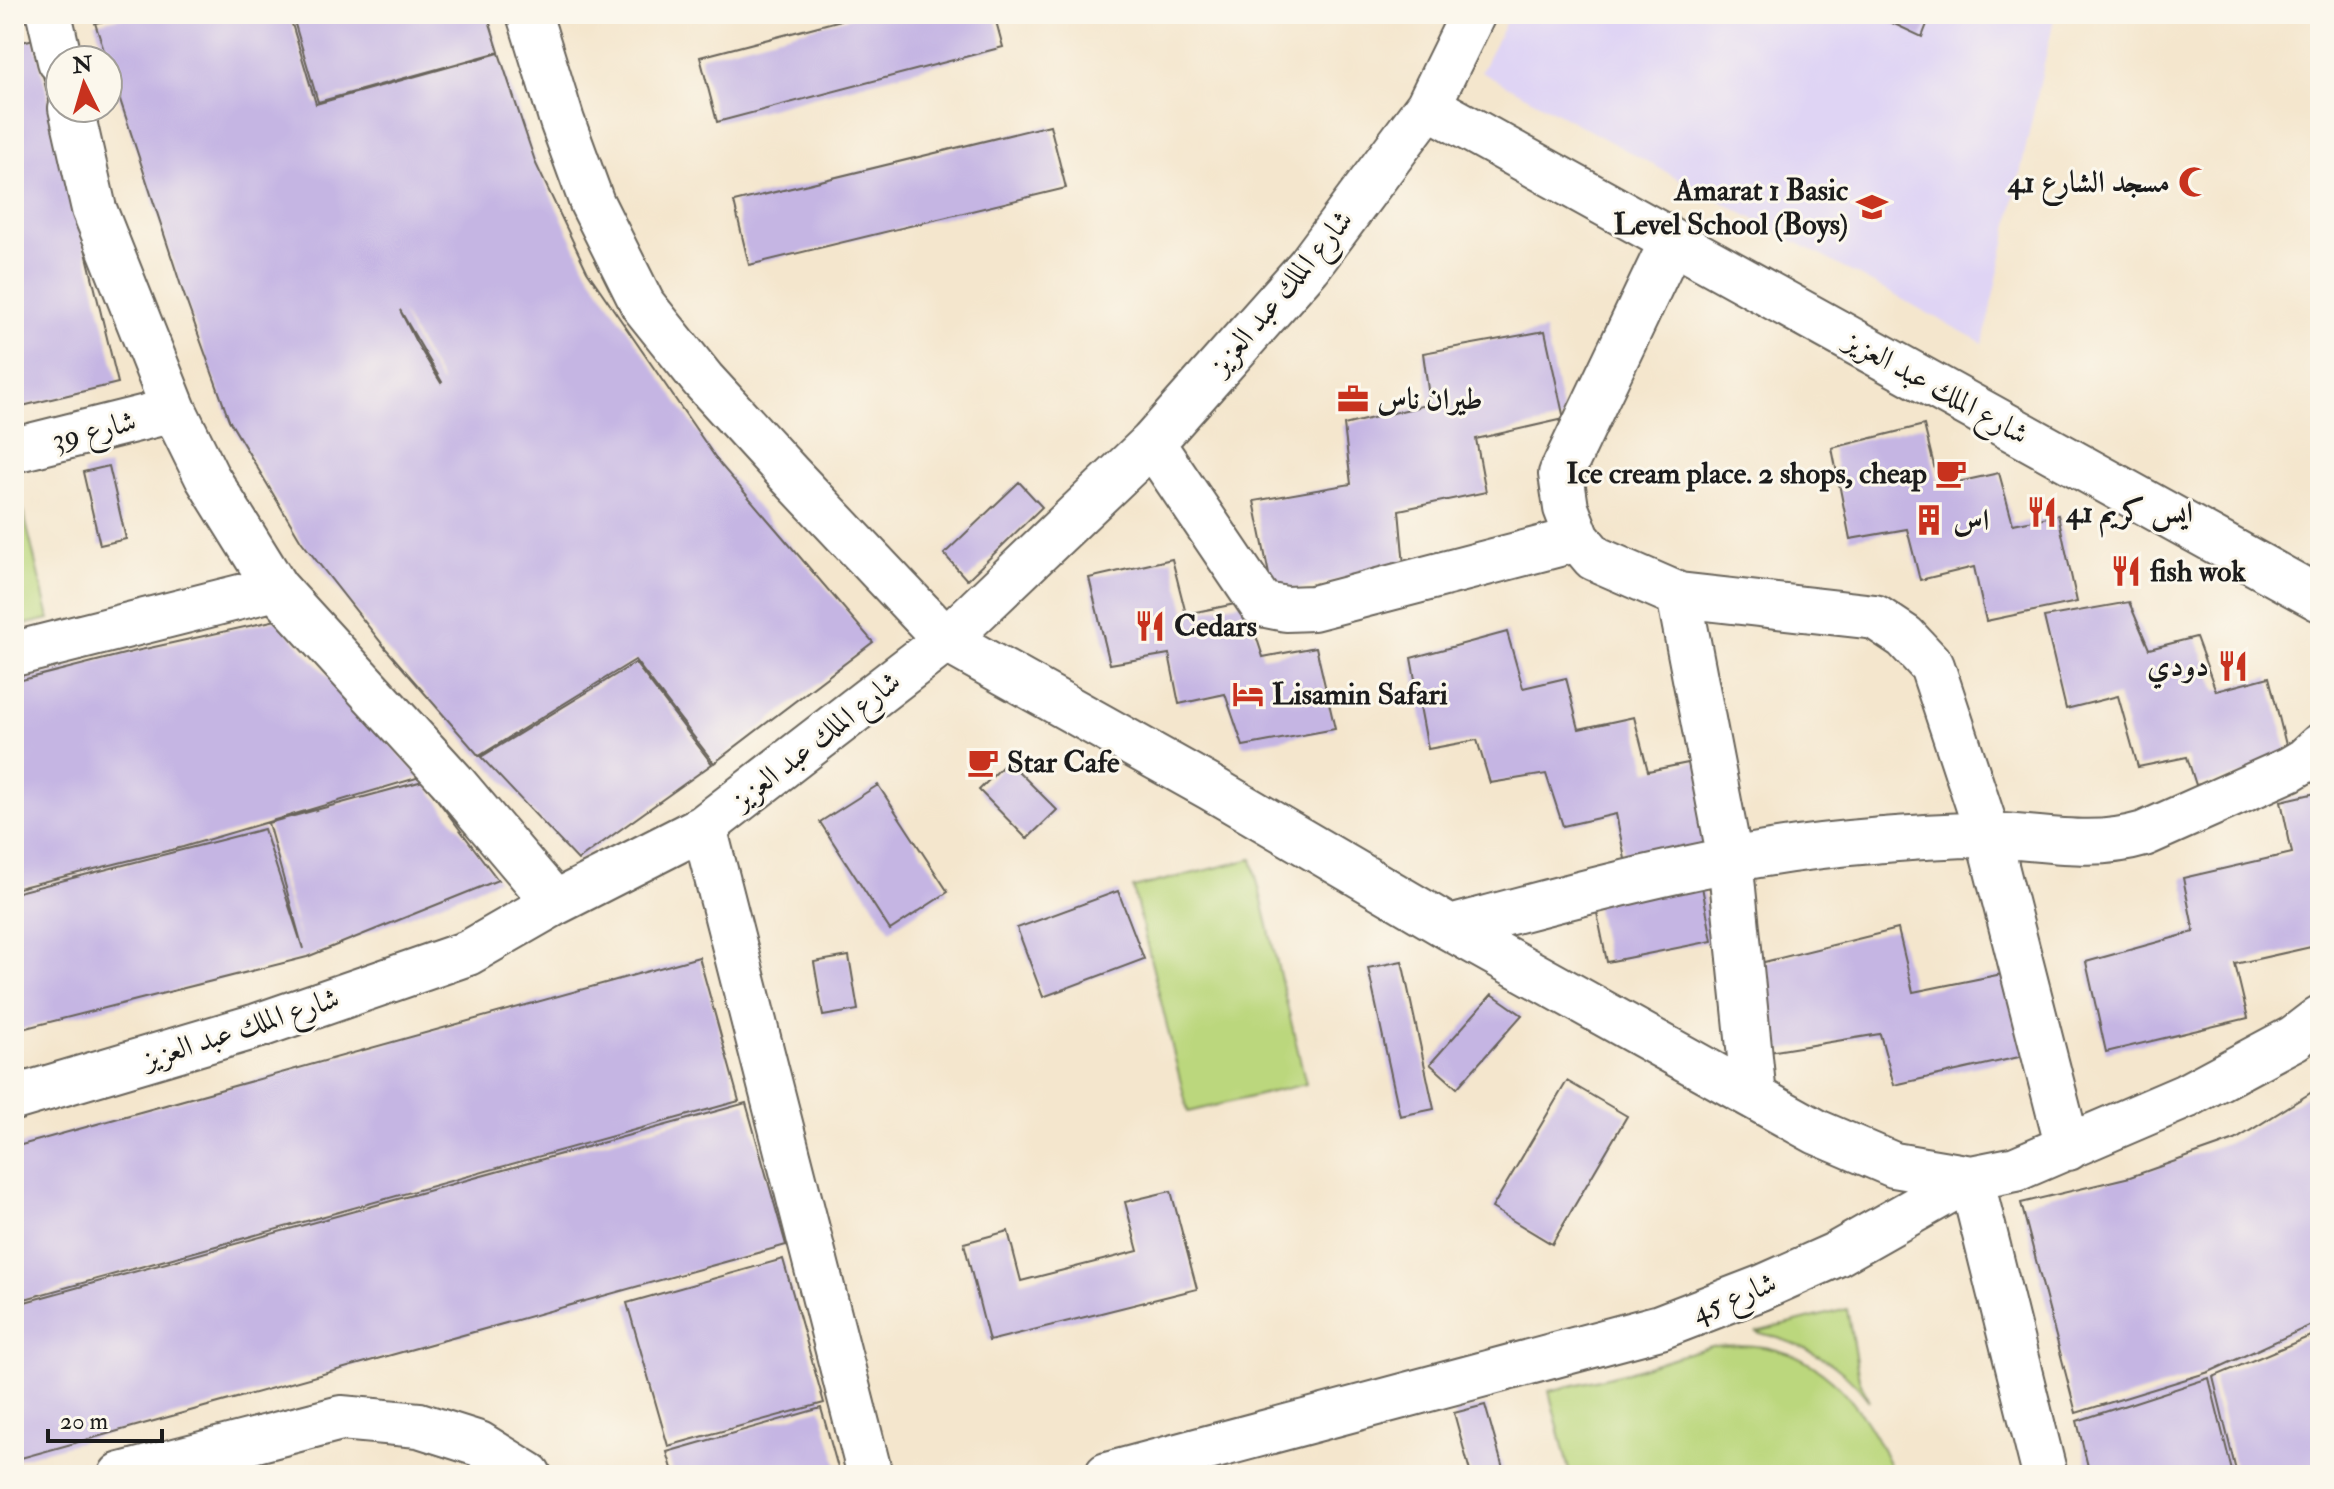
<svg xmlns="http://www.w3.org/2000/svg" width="2334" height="1489" viewBox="0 0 2334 1489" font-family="'IM FELL Double Pica',Amiri,serif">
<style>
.built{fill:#dfd4f4}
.green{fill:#bbd77d;stroke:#6c7a4c;stroke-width:2}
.building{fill:#c5b5e3;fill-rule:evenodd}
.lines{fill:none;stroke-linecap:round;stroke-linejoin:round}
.minor-casing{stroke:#68635a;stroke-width:48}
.minor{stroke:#fff;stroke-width:44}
.labels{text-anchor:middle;stroke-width:6;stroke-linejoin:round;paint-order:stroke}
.poi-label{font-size:30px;font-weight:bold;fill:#1c1c1c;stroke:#fbf7ec;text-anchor:start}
.street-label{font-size:30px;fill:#1c1c1c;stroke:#fbf7ec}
</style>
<rect width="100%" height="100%" fill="#fbf7ec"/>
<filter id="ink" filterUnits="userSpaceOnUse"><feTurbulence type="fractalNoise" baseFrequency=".0125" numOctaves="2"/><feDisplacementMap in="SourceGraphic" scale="16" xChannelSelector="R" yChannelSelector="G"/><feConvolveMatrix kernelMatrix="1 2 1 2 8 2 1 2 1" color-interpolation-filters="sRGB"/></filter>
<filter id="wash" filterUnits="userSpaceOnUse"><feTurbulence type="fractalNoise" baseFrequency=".006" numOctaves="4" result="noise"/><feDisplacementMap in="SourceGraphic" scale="32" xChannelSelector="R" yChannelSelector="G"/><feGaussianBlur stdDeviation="1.8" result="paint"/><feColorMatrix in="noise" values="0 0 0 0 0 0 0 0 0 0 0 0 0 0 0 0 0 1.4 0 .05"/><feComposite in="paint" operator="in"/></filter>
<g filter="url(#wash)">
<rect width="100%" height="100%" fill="#f4e6cd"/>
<path class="built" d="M1510,14H2055L1983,343L1481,72Z"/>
<path class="green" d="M14,472L49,619L14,627Z
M1252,859L1306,1084L1188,1112L1133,888Z
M1847,1309L1859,1379L1869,1401C1841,1362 1802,1343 1756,1332Z
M1711,1346C1725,1346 1740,1344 1755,1346C1826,1352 1869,1414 1894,1475H1570L1549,1391L1628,1372Z"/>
<g id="blocks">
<path class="building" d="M135,14H289L316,104L499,53L536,164L587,271L720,464L873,642L714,763L635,660L479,756L387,650L301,541L229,420L182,289L95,23ZM400,310L442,382L441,383L416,342Z
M292,14H487L499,52L318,102Z
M864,14H994L1003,47L717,122L700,57Z
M1873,14H1931L1922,37Z
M34,39L118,383L14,408V44Z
M1050,125L1066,188L749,265L734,202Z
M1545,331L1564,419L1476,439L1486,492L1399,510L1404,566L1273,594L1254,501L1351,484L1344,425L1430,404L1423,353Z
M1924,425L1939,486L1999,473L2013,524L2058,515L2077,602L1986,621L1974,567L1920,580L1907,529L1850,539L1832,448Z
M109,466L126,539L100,545L83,472Z
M1019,482L1042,507L967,580L944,554Z
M1172,559L1186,614L1245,602L1263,657L1316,647L1335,729L1243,746L1225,694L1179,704L1169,654L1110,664L1089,578Z
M2129,602L2149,649L2196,637L2216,691L2269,677L2291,765L2196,785L2187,757L2138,767L2118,696L2066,709L2044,617Z
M276,620L420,777L183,847L14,889V682L136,651Z
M1507,632L1523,688L1566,678L1579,729L1634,717L1648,771L1703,760L1722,845L1626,864L1616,814L1563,826L1546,774L1490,783L1477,740L1428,749L1411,658Z
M635,663L712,764L578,860L481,757Z
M1008,761L1057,810L1027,839L979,790Z
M423,781L498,880L307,957L14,1031V893L264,829L303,949L268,823Z
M878,785L948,892L890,930L820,822Z
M2320,792V945L2235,964L2248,1018L2106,1052L2086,962L2194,932L2183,878L2292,853L2281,801Z
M1701,881L1712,941L1607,962L1595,903Z
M1118,891L1144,959L1043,997L1017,928Z
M1898,929L1913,992L2017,971L2037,1053L1894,1085L1880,1034L1769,1052L1748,966Z
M849,956L858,1010L823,1016L814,962Z
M699,957L739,1101L14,1302V1147Z
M1402,961L1434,1109L1400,1116L1368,968Z
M1492,994L1522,1015L1457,1088L1430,1064Z
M1567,1081L1627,1116L1552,1244L1492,1208Z
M2320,1087V1321L2209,1372L2076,1413L2021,1203L2130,1177L2235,1140Z
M746,1103L786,1245L14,1460V1305Z
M1171,1191L1197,1289L989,1341L964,1243L1008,1231L1021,1281L1138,1251L1125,1202Z
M783,1259L824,1403L668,1446L627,1303Z
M2320,1332V1475H2237L2213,1377Z
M2209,1378L2233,1475H2090L2077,1421Z
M1485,1405L1505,1475H1471L1454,1413Z
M821,1408L840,1475H674L667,1452Z"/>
</g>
</g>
<g filter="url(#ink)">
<use href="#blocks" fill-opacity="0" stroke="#68635a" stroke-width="2"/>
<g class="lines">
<defs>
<path id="minor" d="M49,14L60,61
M529,14L562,121L592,203L643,305L703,380L788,473L946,640L1211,788L1450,928L1817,1132L1894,1165L1971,1178L2045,1475
M1428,106L2320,599
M71,108L94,209L174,410L207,477L276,588L452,781L555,903
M1672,241L1561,474L1566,508L1578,539L1594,558L1679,595L1875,617L1905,637L1932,666L1988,835L2068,1148
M1152,443L1261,604L1286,609L1313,608L1578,539
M14,450L174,410
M1679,595L1730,859L1754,1097
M14,654L276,588
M704,827L870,1475
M1450,928C1589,891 1727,852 1872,841C1910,838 1949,834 1987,835C2042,837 2090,850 2144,834L2290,769L2305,760L2320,746
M14,1098L257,1026L468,953L555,903L704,827L946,640L1152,443L1309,266L1428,106L1473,14
M121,1475L341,1418L419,1425L479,1444L529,1475
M1107,1475L1660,1327L1761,1288L1835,1255L1971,1178L2016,1169L2186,1096L2294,1038L2320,1018"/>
</defs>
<use href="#minor" class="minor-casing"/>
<use href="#minor" class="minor"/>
</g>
</g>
<defs>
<symbol id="mosque-bare" viewBox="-9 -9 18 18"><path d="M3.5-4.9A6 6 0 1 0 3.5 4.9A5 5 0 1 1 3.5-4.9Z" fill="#c8321e" stroke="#fbf7ec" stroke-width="2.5" paint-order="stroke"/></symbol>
<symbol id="school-bare" viewBox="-9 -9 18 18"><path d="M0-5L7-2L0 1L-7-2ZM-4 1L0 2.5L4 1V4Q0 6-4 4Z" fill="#c8321e" stroke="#fbf7ec" stroke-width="2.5" paint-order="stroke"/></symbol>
<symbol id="office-bare" viewBox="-9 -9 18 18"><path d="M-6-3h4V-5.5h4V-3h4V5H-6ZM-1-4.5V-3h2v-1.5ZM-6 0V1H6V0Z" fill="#c8321e" stroke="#fbf7ec" stroke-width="2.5" paint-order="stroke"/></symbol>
<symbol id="cafe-bare" viewBox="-9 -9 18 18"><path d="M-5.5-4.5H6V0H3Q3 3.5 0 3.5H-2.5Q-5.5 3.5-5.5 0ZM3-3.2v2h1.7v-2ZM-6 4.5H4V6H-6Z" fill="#c8321e" stroke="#fbf7ec" stroke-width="2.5" paint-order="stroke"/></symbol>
<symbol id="restaurant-bare" viewBox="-9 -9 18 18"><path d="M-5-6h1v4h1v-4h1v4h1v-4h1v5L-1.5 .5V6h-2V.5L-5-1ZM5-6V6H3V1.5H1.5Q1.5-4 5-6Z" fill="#c8321e" stroke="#fbf7ec" stroke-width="2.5" paint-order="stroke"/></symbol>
<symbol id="building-bare" viewBox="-9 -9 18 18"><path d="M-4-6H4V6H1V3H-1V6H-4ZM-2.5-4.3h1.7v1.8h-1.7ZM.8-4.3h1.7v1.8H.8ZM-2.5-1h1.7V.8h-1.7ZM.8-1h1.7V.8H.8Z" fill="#c8321e" stroke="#fbf7ec" stroke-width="2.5" paint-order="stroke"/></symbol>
<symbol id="hotel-bare" viewBox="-9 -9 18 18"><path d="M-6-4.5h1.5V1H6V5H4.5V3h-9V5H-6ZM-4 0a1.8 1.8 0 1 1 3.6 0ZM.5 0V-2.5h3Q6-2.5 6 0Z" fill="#c8321e" stroke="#fbf7ec" stroke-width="2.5" paint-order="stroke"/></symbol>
</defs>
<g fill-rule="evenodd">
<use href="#mosque-bare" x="2172" y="160" width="44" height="44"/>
<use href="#school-bare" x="1850" y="185" width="44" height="44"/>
<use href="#office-bare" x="1331" y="377" width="44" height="44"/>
<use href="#cafe-bare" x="1929" y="451" width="44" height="44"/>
<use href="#restaurant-bare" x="2020" y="490" width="44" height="44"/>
<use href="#building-bare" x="1907" y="498" width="44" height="44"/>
<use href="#restaurant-bare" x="2104" y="549" width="44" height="44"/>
<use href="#restaurant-bare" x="1128" y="604" width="44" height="44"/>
<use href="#restaurant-bare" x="2211" y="644" width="44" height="44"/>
<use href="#hotel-bare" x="1226" y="672" width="44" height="44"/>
<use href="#cafe-bare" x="961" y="740" width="44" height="44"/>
</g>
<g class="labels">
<g class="poi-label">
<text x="2170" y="192" text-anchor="end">مسجد الشارع 41</text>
<text x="1848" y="200" text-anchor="end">Amarat 1 Basic<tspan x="1848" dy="34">Level School (Boys)</tspan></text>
<text x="1377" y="409">طيران ناس</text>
<text x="1927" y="483" text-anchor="end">Ice cream place. 2 shops, cheap</text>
<text x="2066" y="522">41 ايس كريم</text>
<text x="1953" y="530">اس</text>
<text x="2150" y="581">fish wok</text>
<text x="1174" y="636">Cedars</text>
<text x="2209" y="676" text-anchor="end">دودي</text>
<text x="1272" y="704">Lisamin Safari</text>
<text x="1007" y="772">Star Cafe</text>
</g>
<g class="street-label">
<text transform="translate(1281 292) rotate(-50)" y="10">شارع الملك عبد العزيز</text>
<text transform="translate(1937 387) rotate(29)" y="10">شارع الملك عبد العزيز</text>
<text transform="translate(94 430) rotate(-14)" y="10">شارع 39</text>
<text transform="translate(816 740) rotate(-38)" y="10">شارع الملك عبد العزيز</text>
<text transform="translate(241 1028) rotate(-18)" y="10">شارع الملك عبد العزيز</text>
<text transform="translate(1734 1297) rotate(-22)" y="10">شارع 45</text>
</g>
</g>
<rect width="2334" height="1489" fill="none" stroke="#fbf7ec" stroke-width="48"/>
<g transform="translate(84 84) rotate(355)"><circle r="38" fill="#fbf7ec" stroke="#a29f99" stroke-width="2"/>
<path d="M0-6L14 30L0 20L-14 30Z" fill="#c8321e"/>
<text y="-12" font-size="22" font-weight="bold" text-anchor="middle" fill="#1c1c1c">N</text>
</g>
<path d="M48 1429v12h114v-12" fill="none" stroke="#1c1c1c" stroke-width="4"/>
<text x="60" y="1429" font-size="24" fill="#1c1c1c" stroke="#fbf7ec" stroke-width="6" paint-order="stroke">20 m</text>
</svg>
